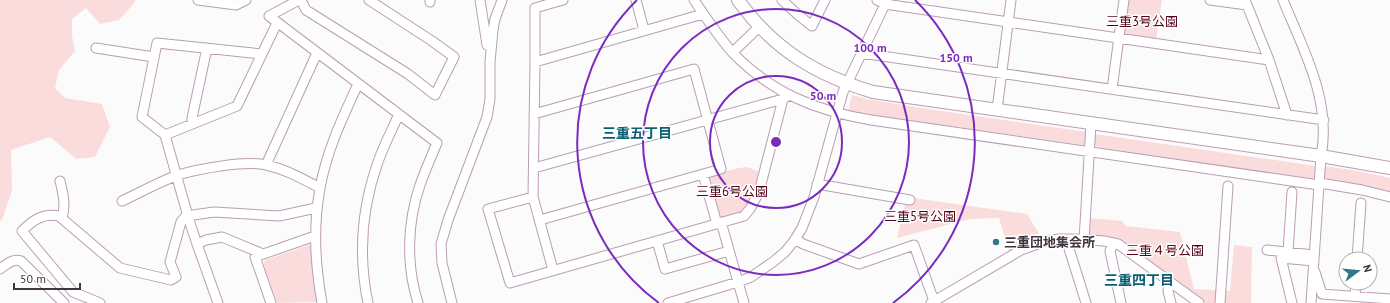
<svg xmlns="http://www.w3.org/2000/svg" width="1390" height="303" viewBox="0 0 1390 303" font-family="'PT Sans','Noto Sans JP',sans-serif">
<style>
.green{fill:#fbdcdd}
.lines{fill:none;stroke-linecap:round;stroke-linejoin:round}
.minor-casing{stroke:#ba9db5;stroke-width:11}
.tertiary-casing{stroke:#ba9db5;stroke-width:14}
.minor{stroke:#fff;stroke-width:9}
.tertiary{stroke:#fff;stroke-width:12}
.ring{fill:none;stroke:#7b2cbf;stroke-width:2}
.poi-dot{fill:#36768a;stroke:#fff;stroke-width:1.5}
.labels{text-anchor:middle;stroke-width:3;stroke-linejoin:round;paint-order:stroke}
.park-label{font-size:13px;fill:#530317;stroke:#fff}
.poi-label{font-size:13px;font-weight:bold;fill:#40343e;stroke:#fff;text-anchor:start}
.neighbourhood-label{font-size:14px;font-weight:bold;fill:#0a5f75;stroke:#fff}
.centre{fill:#7b2cbf;stroke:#fff;stroke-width:2}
.ring-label{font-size:12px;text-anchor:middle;font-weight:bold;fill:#7b2cbf;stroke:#fff;stroke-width:3;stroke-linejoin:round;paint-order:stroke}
</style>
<rect width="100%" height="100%" fill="#fbfbfb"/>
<path class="green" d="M0,0H135V2L119,20L100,24L86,8L72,19V36L75,51L59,70L55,88L65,98L102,104L110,127L95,157L76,159L50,137L11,150L12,191L2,220L0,221Z
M1128,0H1162L1156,40L1127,36L1124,32Z
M852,95L867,99L921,108L1087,132L1086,142L1083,145L848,112Z
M1095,134L1316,166V176L1313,179L1098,147L1094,144Z
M1325,166L1358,171L1390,178V194L1327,181L1325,177Z
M747,167L760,172L754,193L750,201L743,212L722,218L718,216L708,179L711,175L739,168Z
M913,198L1027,214L1038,232L1040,239L1009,253L999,218L970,219L897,238L905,205L909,204Z
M1090,218L1122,221L1126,226L1180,232L1194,289L1230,291L1234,245L1252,247L1251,303H1206L1119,240L1090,236L1089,232Z
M309,245L312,247L318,302L277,303L263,264L266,260Z"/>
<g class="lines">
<defs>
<path id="minor" d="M198,0L236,5L246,0
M299,0L269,16L437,143C431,157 425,171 420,185C407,223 406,265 418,303
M301,0L306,10L408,74L435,95L454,57L432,41L369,0
M430,0V2
M480,0L487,45
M636,0L644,30
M694,0C706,18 718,36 732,52C771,93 817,111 871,120L1319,185
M782,0L797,14L812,26L825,0
M877,0L885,4L1269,60
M1210,0L1247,5
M1245,0L1269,60L1287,115
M1283,0C1303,49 1332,101 1321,156L1311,303
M96,48L154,57
M733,52L759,27
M861,53L1324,120
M535,62V8L563,0
M1112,89L1124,0
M997,110L1011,0
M534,114L694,69L721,169L540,220
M192,124V118L207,48
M165,135L237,106L262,54
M266,165L317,53
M534,168L783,99L788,96
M703,174L717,224
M60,181C63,193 66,205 62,218
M1320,183L1362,190L1390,197
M817,184L910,200
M320,188C327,150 342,119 358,84
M533,197L488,209L510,283L744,216L750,209L759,192L783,99
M122,201C139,193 161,181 178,175C198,169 246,160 266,165C285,169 303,179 320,188C313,228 315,263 322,303
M721,222L744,303
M795,239L803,244L859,264L914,245L934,301
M1066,239L1086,303
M1084,240L1091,124
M657,241L665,269L729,251
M1114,243L1110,251L1121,303
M197,244L189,220L165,135L142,117L157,43L262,54L277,23
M1267,250L1314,255
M1288,252L1292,192
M1357,259L1361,203
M0,269C7,264 13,258 21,261L64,303
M553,270L533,197L535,62L703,14
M1315,272L1322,294L1390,299
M1169,281L1168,291L1171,303
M1355,296L1356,283
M100,303L73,292L22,231C33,220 43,213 59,216L120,268L171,280L176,277L170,262L181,222L186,216L214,212L279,216L316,208
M218,303L197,244L206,240L222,237L263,254
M271,303L255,257L315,236
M368,303C358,255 362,207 378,162C384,145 392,130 399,114
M452,303L442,263L441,244L448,220L487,117L490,99V62L493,30L495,19L502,0
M668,303L738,282L751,277L773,262L785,252L794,241L802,228L814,197L843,92L887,0
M931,303L1021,250L1043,242L1059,239H1077L1104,241L1118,244L1199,303
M1220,303L1228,186
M1292,303L1281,258L1314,261"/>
<path id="tertiary" d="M738,0C773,49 816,75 873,92L1321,156L1390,168"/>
</defs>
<use href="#minor" class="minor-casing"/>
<use href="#tertiary" class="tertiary-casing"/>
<use href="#minor" class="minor"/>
<use href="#tertiary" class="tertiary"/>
</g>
<g class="ring">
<circle cx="776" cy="142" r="66"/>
<circle cx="776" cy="142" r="133"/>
<path d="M659 303A199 199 0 0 1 637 0M915 0A199 199 0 0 1 893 303"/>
</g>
<circle class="poi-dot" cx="996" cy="242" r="4"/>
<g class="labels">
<g class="park-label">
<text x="1142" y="26">三重3号公園</text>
<text x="732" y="196">三重6号公園</text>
<text x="920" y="221">三重5号公園</text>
<text x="1165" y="255">三重４号公園</text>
</g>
<g class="poi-label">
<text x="1004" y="247">三重団地集会所</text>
</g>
<g class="neighbourhood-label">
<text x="637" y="138">三重五丁目</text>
<text x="1139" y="285">三重四丁目</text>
</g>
</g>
<circle cx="776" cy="142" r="6" class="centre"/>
<g class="ring-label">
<text x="870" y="52">100 m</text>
<text x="956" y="62">150 m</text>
<text x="823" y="100">50 m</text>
</g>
<g transform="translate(1358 271) rotate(74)"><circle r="19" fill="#ffffff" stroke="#b3aeb2"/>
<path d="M0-3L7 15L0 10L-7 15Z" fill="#36768a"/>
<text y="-6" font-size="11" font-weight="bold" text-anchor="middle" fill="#40343e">N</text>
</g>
<path d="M14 283v6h66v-6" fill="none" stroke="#40343e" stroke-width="2"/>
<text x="20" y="283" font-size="12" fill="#40343e" stroke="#ffffff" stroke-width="3" paint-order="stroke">50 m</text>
</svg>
